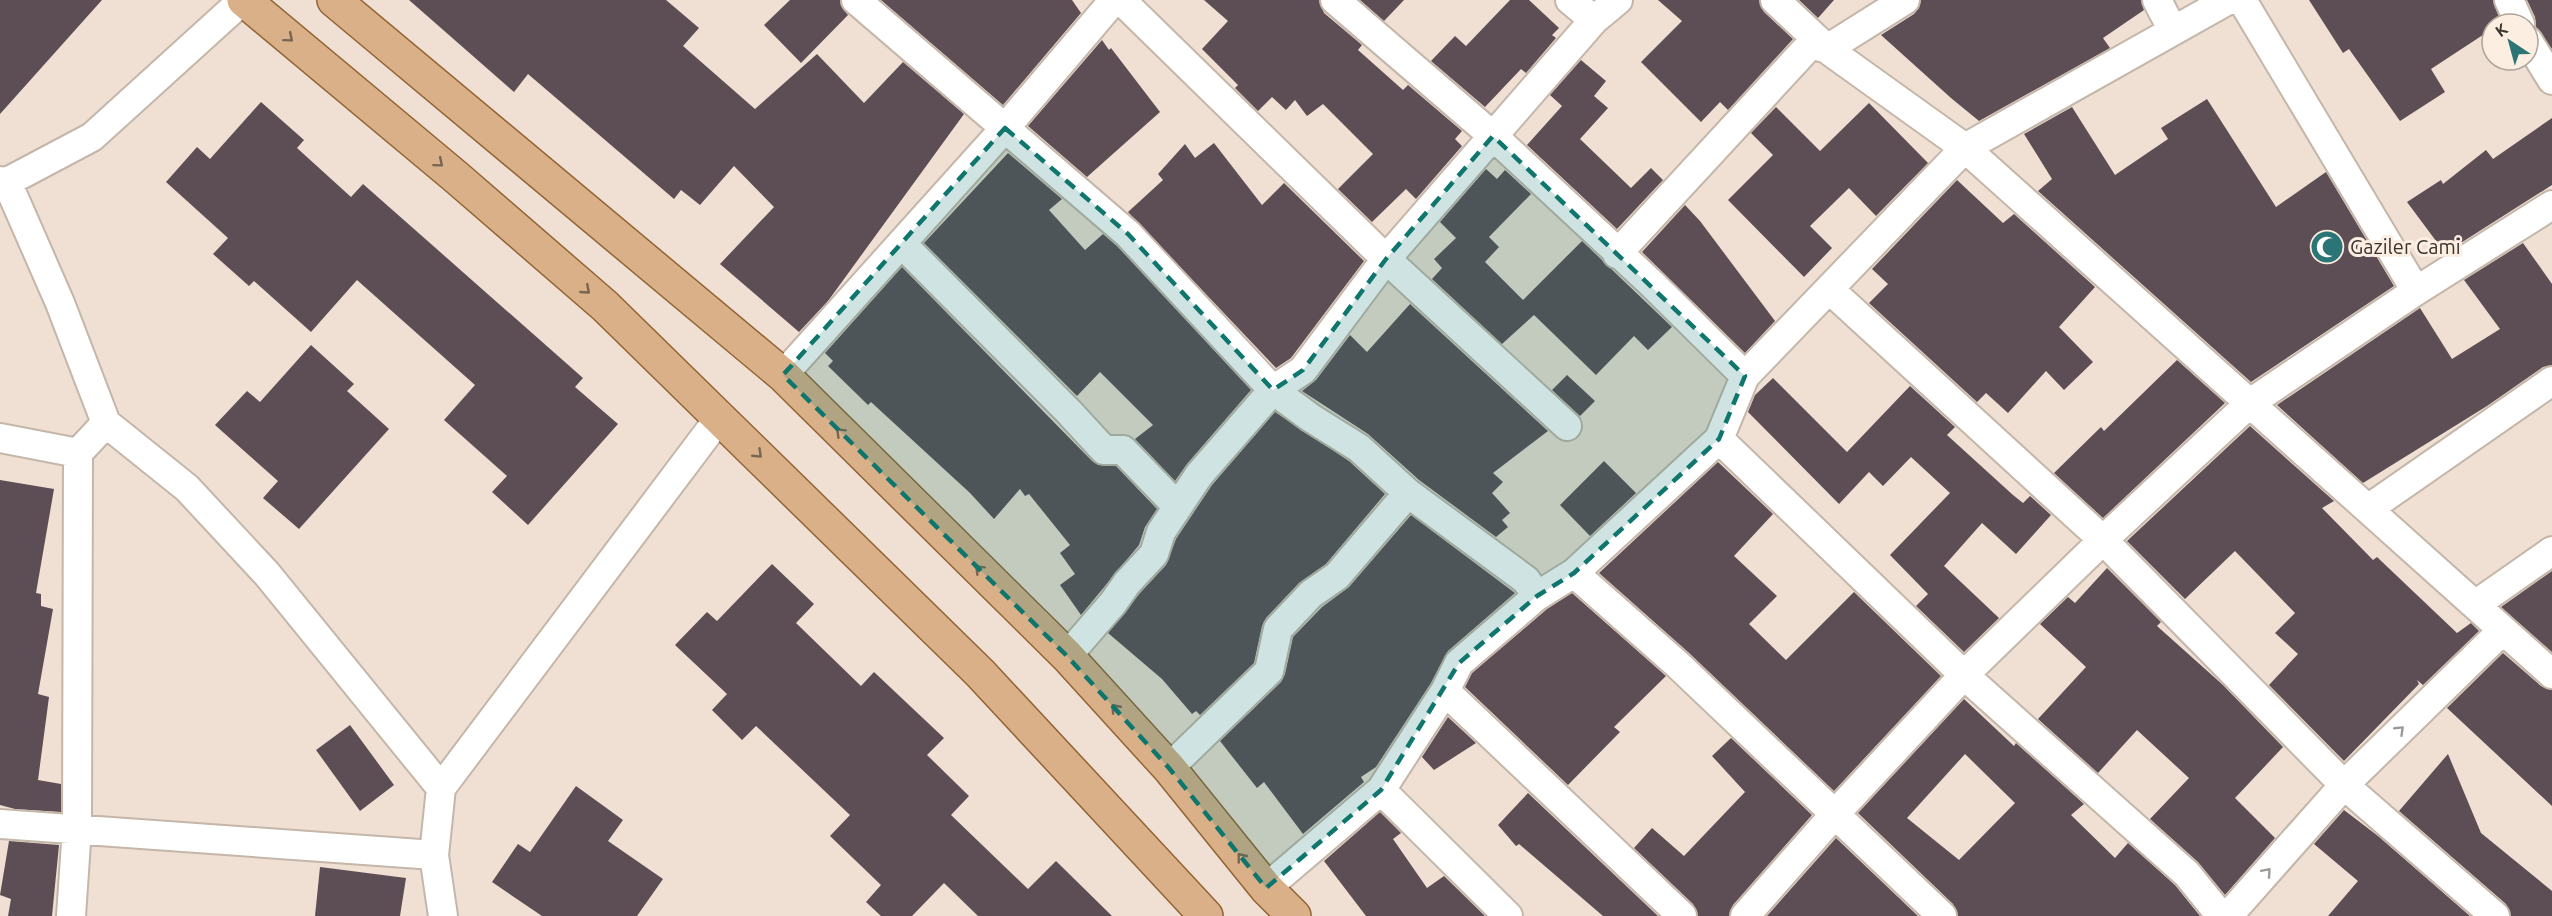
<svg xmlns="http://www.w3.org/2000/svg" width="2552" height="916" viewBox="0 0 2552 916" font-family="Ubuntu,sans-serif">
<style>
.building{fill:#5d4d54;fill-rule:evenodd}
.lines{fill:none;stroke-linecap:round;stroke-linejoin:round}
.street-casing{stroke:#c4b6a9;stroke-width:32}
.primary-casing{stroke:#926334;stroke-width:36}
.street{stroke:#fff;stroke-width:28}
.primary{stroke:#dab088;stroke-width:33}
.oneway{stroke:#796652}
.oneway2{stroke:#9c9a96}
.marked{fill:#0f766e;fill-opacity:0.2;stroke:#0f766e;stroke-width:4.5;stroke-dasharray:12 8;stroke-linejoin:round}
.labels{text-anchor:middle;stroke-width:6;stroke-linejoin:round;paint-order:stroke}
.poi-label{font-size:20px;fill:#39342e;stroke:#fceee0;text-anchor:start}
</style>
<rect width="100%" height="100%" fill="#efe0d3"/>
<path class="building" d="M0,0H102L0,114Z
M409,0H666L699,28L683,46L755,109L817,54L864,103L903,62L964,114L828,301L799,332L720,264L774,207L734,166L700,205L681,190L674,199L528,74L514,92Z
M790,0H840L841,6L848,15L801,63L764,25Z
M881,0H1072L1081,13L1003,105Z
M1204,0H1319L1324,13L1362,45L1358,50L1403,90L1408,85L1462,131L1455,139L1462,146L1416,199L1406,189L1372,222L1338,189L1373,154L1323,104L1307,116L1295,100L1286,110L1272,97L1258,111L1235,88L1238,85L1202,49L1228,21Z
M1360,0H1404L1384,21Z
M1510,0H1529L1559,28L1552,35L1556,38L1526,73L1521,69L1485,107L1431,61L1455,36L1466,46Z
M1658,0H1759L1764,12L1793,39L1728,110L1720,102L1701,122L1641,62L1682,21Z
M1799,0H1834L1818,18Z
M1921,0H2141L2144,10L2103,38L2110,48L1979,121L1951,98L1881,35L1914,14L1919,8Z
M2309,0H2493L2501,23L2492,24V29L2431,69L2445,92L2400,121L2349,49L2343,53Z
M2527,0H2552V49L2536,27L2535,17Z
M1102,40L1109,50L1111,48L1160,112L1087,177L1028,126Z
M1581,60L1606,81L1594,96L1608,108L1580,139L1631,188L1651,168L1663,180L1617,229L1527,145L1562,106L1550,95Z
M2207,99L2276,207L2326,172L2394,286L2251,382L2038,191L2052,179L2024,134L2072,107L2115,175L2168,139L2161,128Z
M261,102L304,140L297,148L351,197L363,184L583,378L575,387L618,424L528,525L492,492L507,476L444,420L475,385L357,280L311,332L254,281L249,286L213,254L228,238L166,182L197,147L210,159Z
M1869,103L1928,163L1876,216L1849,188L1810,226L1832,248L1804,277L1728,200L1773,155L1751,133L1776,107L1820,151Z
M2552,118V185L2445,253L2407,202L2441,180L2443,184L2486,150L2493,159Z
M1214,143L1262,205L1284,183L1364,261L1291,358L1276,368L1128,212L1163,180L1158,174L1185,144L1195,158Z
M1008,153L1062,199L1049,210L1085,250L1103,234L1117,246L1251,390L1187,464L1175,481L1135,439L1153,425L1100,372L1077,396L924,243Z
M1486,169L1497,179L1505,170L1531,194L1489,237L1499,247L1485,262L1523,300L1582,241L1672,327L1648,350L1634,336L1596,375L1534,315L1502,344L1432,279L1442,268L1434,259L1456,238L1440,222Z
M1957,180L2003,223L2014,214L2095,287L2059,327L2093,362L2064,390L2046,371L2008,413L1986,393L1977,402L1869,303L1888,284L1872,269Z
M1685,205L1700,221L1775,321L1745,353L1642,252Z
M2523,243L2552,284V365L2543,367L2487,406L2363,483L2277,405L2420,308L2452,359L2500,329L2464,280Z
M902,267L1092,461L1098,465L1116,466L1157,509L1145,527L1139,545L1081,615L1060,585L1075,574L1060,553L1070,545L1029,494L1025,496L1020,489L994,519L970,493L871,402L868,405L828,366L833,361L825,353Z
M1410,304L1548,431L1493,473L1503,482L1492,493L1510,513L1502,520L1508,527L1496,537L1419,480L1368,434L1302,391L1316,380L1350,335L1367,352Z
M311,345L354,384L347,391L389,429L299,529L263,498L278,481L215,425L247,391L260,402Z
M2177,360L2225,403L2103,518L2054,473L2101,427L2104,431Z
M1567,375L1595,401L1580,416L1552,390Z
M1773,378L1847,452L1910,386L1955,427L1947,435L2013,495L2023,503L2030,496L2051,515L2016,554L1982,523L1944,566L1999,618L1964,652L1916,606L1928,594L1890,555L1950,493L1911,457L1883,486L1869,472L1839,504L1748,412L1755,395Z
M1275,412L1349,461L1385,494L1326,564L1299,583L1266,618L1262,626L1254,663L1200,715L1196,711L1192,714L1162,679L1108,633L1140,593L1166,565L1176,539L1212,485Z
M2250,426L2334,501L2322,508L2373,560L2377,557L2457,633L2471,623L2479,631L2423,685L2417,680L2419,684L2344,761L2269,685L2298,654L2275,633L2295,613L2235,551L2185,599L2127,541Z
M1604,461L1636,493L1590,536L1560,505Z
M1718,462L1773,514L1734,556L1777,596L1749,624L1786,660L1854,592L1941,676L1834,791L1688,652L1599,573Z
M0,480L54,489L36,593L41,594V606L53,609L38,694L49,697L38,780L61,784V812L15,809L0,805Z
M1411,515L1515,593L1448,651L1431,683L1376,767L1361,777L1364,782L1303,834L1264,782L1257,788L1220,741L1281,682L1285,674L1293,637L1322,607L1349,587Z
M772,564L814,604L796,623L861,686L874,672L944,738L927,755L969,796L951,815L1028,889L1056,861L1112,916H978L944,883L912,916H881L866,902L881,885L830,836L850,815L756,726L742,740L712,710L727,694L675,645L707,612L717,621Z
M2107,568L2161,622L2157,626L2223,685L2283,747L2235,798L2275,838L2225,895L2198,862L2150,819L2189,778L2137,730L2098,773L2038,719L2086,667L2040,624L2068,597L2075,603Z
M2552,571V652L2501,607Z
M1572,593L1666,676L1614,727L1620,732L1568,785L1465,687L1472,673L1547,609Z
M2503,653L2541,686L2552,690V806L2447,708Z
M1964,699L2014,746L2016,743L2084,804L2071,815L2115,858L2128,843L2175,885L2200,916H1958L1953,904L1858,813ZM1965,754L2015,803L1959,860L1907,818Z
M1448,717L1476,743L1434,770L1422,757Z
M350,725L394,785L360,811L316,750Z
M1731,738L1812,815L1733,905L1729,916H1698L1693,904L1634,848L1652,828L1684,856L1745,792L1712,756Z
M2448,754L2481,833L2552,891V916H2511L2506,904L2399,811Z
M576,786L623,820L608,841L663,879L637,916H542L492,882L518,844L530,852Z
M1528,793L1658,916H1603L1519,844L1516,846L1498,825Z
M2344,810L2378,836L2470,916H2328L2358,881L2314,844Z
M1380,812L1401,833L1393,839L1427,888L1444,876L1485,916H1366L1324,861Z
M1836,838L1918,916H1767Z
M9,841L59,845L52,916H8L11,899L0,895Z
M320,867L406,878L400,916H315Z"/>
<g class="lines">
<defs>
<path id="street" d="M856,0L1128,234L1273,390L1311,418L1359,448L1408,493L1526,580L1537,596
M1121,0L1386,259L1567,426
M1335,0L1493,136L1651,283L1745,376
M1570,0L1594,20
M1775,0L1827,49L1965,148L2552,674
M2157,0L2173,31
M2242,0L2416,291
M2509,0L2520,24
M2528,41L2552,80
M0,181L7,182L92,137L243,0
M7,182L60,303L106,423L187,488L267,574L441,788L434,855L443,916
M902,244L1069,412L1104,450H1123L1177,506
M1617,254L1811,44L1827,49L1905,0
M1829,289L2103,540L2344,785L2495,916
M783,375L1005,128L1114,0
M0,438L78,453
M1719,439L1964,675L2187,874L2221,916
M2368,509L2552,381
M1574,573L1677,664L1942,916
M2475,605L2552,551
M1067,656L1113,603L1127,583L1154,554L1161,532L1199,475L1273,390L1303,370L1386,259L1594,20L1618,0
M1445,691L1682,916
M1169,768L1269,671L1278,629L1311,594L1337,576L1408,493
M441,788L720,417
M1381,790L1508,916
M0,824L434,855
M1266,888L1381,790L1445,691L1459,663L1537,596L1574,573L1719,439L1745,376L1965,148L2228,0
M71,916L77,828L78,453L106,423
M1745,916L1834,815L1964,675L2103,540L2250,403L2416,291L2552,205
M2228,916L2344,785L2503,630"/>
<path id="primary" d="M244,0L456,177L605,306L980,673L1206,916
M334,0L783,375L1067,656L1169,768L1266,888L1294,916"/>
</defs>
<use href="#street" class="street-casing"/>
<use href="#primary" class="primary-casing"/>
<use href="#street" class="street"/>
<use href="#primary" class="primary"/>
</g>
<defs><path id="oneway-chevron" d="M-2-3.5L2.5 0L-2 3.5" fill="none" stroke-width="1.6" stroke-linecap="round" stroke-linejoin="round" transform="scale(1.5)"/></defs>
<g class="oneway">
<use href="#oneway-chevron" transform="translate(289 38) rotate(40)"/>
<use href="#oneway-chevron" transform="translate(439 163) rotate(40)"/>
<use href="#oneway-chevron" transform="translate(586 290) rotate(41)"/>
<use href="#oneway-chevron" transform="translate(840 432) rotate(-135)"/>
<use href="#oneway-chevron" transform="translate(758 454) rotate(44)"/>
<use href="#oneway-chevron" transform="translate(979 569) rotate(-135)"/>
<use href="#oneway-chevron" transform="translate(1115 708) rotate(-132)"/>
<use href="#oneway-chevron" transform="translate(1241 857) rotate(-129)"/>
</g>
<g class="oneway2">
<use href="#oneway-chevron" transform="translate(2400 730) rotate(-44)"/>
<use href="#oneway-chevron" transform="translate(2267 872) rotate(-49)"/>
</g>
<path class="marked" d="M1005,128L1128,234L1273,390L1303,370L1386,259L1493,136L1745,376L1719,439L1574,573L1537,596L1459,663L1381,790L1266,888L1169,768L1067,656L783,375Z"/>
<defs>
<symbol id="mosque-disc" viewBox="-11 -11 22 22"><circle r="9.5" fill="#2b7576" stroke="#fceee0"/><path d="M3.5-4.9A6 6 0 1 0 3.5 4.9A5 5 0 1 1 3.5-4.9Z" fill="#fff"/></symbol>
</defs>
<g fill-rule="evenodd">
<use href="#mosque-disc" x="2308" y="228" width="38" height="38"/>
</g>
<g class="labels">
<g class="poi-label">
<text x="2350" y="254">Gaziler Cami</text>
</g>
</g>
<g transform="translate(2510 42) rotate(324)"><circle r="28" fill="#fceee0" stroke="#aea499" stroke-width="1.5"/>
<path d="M0-4.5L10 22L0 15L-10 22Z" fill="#2b7576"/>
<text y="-9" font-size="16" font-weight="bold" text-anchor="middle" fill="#39342e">K</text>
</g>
</svg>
